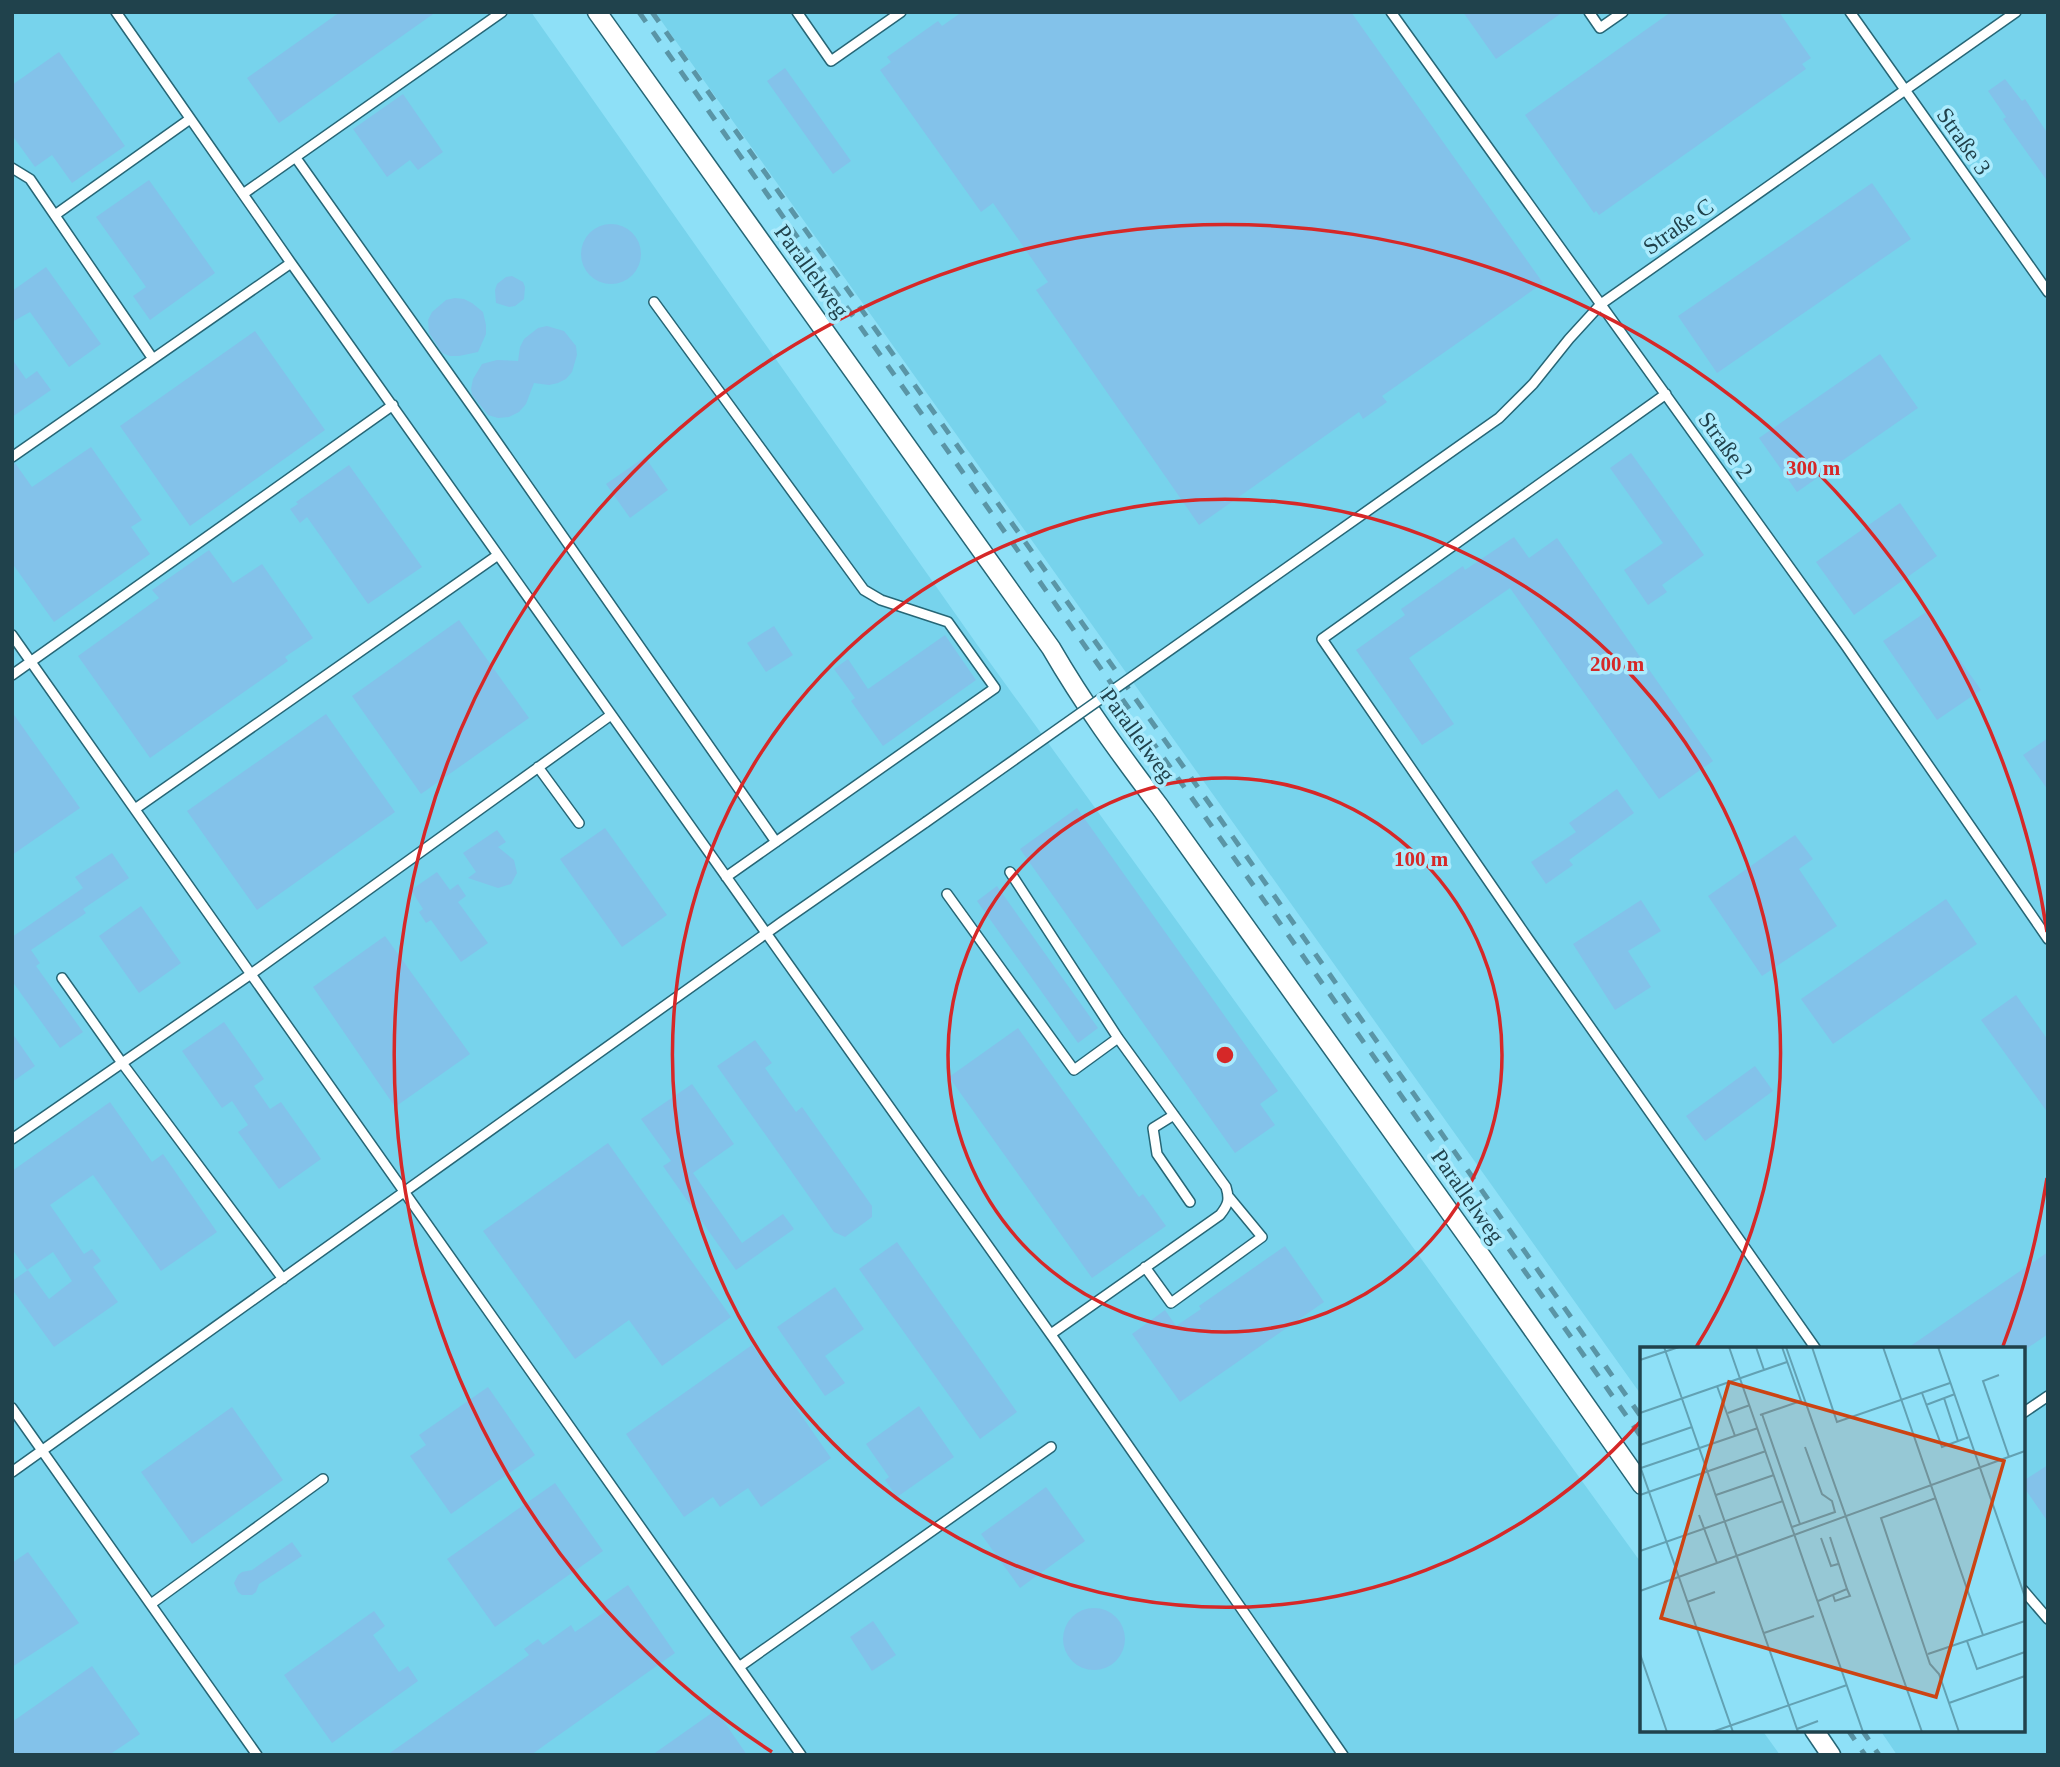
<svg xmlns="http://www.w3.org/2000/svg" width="2060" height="1767" viewBox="0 0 2060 1767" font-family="Georgia,serif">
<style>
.built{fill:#77d3ec}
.building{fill:#83c2ea}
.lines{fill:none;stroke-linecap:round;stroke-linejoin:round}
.service-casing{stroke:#266676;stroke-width:12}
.minor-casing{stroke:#266676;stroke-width:21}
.service{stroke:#fff;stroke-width:9}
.minor{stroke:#fff;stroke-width:18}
.rail{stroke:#5a95a6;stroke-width:5;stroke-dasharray:12 12;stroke-linecap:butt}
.service-bridge-casing{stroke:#266676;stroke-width:12;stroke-linecap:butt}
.service-bridge{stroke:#fff;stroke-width:9}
.ring{fill:none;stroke:#d62828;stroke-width:3.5}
.labels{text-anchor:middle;stroke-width:7;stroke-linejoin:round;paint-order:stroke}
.street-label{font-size:23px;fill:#20424c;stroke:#abebfd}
.inset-road{fill:none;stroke:#62a1b3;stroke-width:2}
.view{fill:#cc4413;fill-opacity:0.15;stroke:#cc4413;stroke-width:3.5}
.inset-edge{fill:none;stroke:#20424c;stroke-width:3.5}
.centre{fill:#d62828;stroke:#abebfd;stroke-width:3.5}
.ring-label{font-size:21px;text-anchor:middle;font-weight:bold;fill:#d62828;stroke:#abebfd;stroke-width:7;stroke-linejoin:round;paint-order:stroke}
</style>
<rect width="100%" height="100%" fill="#8ee0f7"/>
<path class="built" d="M12,12H531L983,653L1642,1564V1730H1762L1780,1755H12Z
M655,12H2048V1755H1897L1880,1730H2023V1349H1642V1396Z"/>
<path class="building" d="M340,12H436L279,123L247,78Z
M962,12H1351L1543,283L1382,396L1387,402L1363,419L1359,412L1199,525L1036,290L1048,282L993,203L981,212L880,70L891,62L887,57L938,21L942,26Z
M1463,12H1563L1496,59Z
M1671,12H1779L1811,58L1802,64L1806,69L1599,215L1596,211L1594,213L1525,115Z
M59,52L125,146L72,183L52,155L35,167L12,135V85Z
M785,68L851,161L833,174L767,81Z
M2005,79L2022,101L2025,99L2048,134V182L2003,119L2006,117L1988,91Z
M403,94L443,152L418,170L410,160L387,177L353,129Z
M149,180L215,273L150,320L133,296L146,287L96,217Z
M1872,183L1911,239L1717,373L1678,316Z
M581 254a30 30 0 1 1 60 0a30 30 0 1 1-60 0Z
M46,267L101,344L69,367L30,312L12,322V291Z
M512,276L523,282L525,287L524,299L515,306L509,307L496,303L495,290L497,284L506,277Z
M455,298L464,299L472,303L483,312L486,325V334L478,352L459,356H450L442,353L429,333L428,320L432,312L446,300Z
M547,326L564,331L576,346L577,355L572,372L566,379L558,383L549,385L534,383L526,404L519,412L509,417L498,418L488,415L472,395L471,389L473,379L482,364L497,360L518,361L520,347L524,339L538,328Z
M255,331L325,430L190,526L120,426Z
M1880,354L1918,408L1797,492L1759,438Z
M12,359L26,379L37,371L51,390L12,417Z
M91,447L142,520L131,527L150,554L54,622L12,563V464L15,463L32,487Z
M1631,453L1704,555L1662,585L1667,592L1648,605L1624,570L1663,543L1610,468Z
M645,457L668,490L630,518L606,484Z
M349,465L422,567L368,604L307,517L300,523L290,509L298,504L296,502Z
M1900,503L1937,556L1854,615L1816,562Z
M1514,537L1529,558L1557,538L1713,761L1659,799L1510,588L1409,658L1454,724L1422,745L1356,650L1405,615L1401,609L1463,566L1465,570Z
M209,550L233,583L262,564L313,638L285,657L288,661L150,758L78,656L159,598L152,590Z
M1926,612L1981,690L1937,720L1883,641Z
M459,620L529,718L421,794L352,696Z
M774,626L793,655L766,672L747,643Z
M945,635L976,680L883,746L851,701L855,698L834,669L848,659L868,689Z
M12,712L80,808L12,855Z
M326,714L395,812L257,910L187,811Z
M2048,738V790L2023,755Z
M1617,789L1634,813L1569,860L1573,865L1546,884L1531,862L1576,832L1569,823Z
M1077,808L1278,1091L1260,1104L1275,1125L1235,1153L1020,849Z
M605,828L667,915L622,947L560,859Z
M497,830L506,842L498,847L514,860L517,873L511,884L498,888L468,878L476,872L463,853Z
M1795,835L1813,859L1799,869L1837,926L1762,976L1708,896Z
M112,853L129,878L83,909L86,913L31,950L40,963L36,966L83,1032L60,1048L12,981V937L83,888L75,877Z
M437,872L450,890L458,884L466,896L458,902L488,943L461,962L431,920L426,923L419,912L423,909L411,890Z
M997,886L1098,1028L1078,1043L977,901Z
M1946,899L1977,944L1833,1044L1801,999Z
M1641,900L1661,931L1628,951L1651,987L1615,1010L1573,944Z
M141,906L181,963L139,993L99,936Z
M385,936L470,1054L395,1107L313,987Z
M2016,995L2048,1040V1113L1981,1020Z
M224,1022L264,1079L254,1086L270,1109L281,1102L321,1159L279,1189L238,1132L248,1125L232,1101L222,1108L182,1051Z
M1018,1028L1139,1197L1143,1194L1166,1226L1092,1278L949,1077Z
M12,1033L35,1066L12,1082Z
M755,1040L772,1063L765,1068L796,1112L802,1107L872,1206V1217L845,1237L834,1232L717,1066Z
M1755,1066L1773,1091L1705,1141L1686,1116Z
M692,1084L734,1144L693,1173L742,1243L783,1214L794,1229L736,1270L663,1166L671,1161L641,1119Z
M110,1102L152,1162L163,1154L217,1232L161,1271L93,1175L50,1205L84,1254L92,1249L101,1261L93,1267L118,1302L54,1347L12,1289V1281L28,1270L49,1299L72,1281L53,1252L27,1270L12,1249V1171Z
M608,1143L731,1317L662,1366L629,1320L575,1359L483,1231Z
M897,1242L1017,1412L980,1439L859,1269Z
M1285,1246L1324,1302L1180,1402L1132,1334L1165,1310L1176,1326L1201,1309L1199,1306Z
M2048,1252V1334L2026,1349H1906Z
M835,1287L864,1329L825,1356L845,1383L825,1396L777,1327Z
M752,1345L831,1458L761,1507L748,1488L720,1507L713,1497L684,1517L626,1434Z
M488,1387L535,1455L451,1514L410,1456L426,1445L419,1435Z
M919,1406L954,1457L897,1497L885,1480L889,1477L866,1444Z
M232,1407L283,1480L192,1544L141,1472Z
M2048,1465V1522L2023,1486V1481Z
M555,1483L603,1551L495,1627L447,1559Z
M1046,1487L1085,1541L1020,1588L981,1534Z
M292,1542L302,1556L259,1584L256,1592L252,1595H242L238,1592L234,1583L238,1575L242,1572L252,1570Z
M28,1552L79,1623L12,1667V1563Z
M628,1585L675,1653L549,1742L531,1755H387L529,1655L524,1649L538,1639L543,1645L571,1625L575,1632L606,1611L601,1604Z
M1063 1639a31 31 0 1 1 62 0a31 31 0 1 1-62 0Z
M374,1611L385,1626L373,1635L399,1672L408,1666L418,1681L332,1743L284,1675Z
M873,1621L896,1655L872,1671L850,1637Z
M92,1666L140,1734L109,1755H12V1722Z
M716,1710L747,1755H652Z"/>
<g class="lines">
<defs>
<path id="service" d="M116,12L291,263L1059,1346L1343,1755
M797,12L831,61L901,12
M1391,12L1846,646L2048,939
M1589,12L1600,28L1623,12
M1850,12L2048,292
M296,158L481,419L776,842
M12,168L30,179L153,359
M243,194L502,12
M55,215L190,119
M654,302L864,590L881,600L948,622L995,688L726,877
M1666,394L1322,639L1529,940L1816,1349
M12,457L291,263
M1387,497L1499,418L1533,384L1569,339L1601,304L2016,12
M12,635L801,1755
M12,675L393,405
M538,767L579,823
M135,809L498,555
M1010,872L1118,1038L1226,1187C1230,1200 1228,1205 1220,1215L1051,1334
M947,894L1074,1070L1118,1038
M62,978L122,1063L283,1279
M1174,1115L1153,1128L1157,1154L1190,1202
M12,1139L251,974L611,715
M1145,1267L1171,1303L1262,1237L1229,1197
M12,1408L257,1755
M2023,1413L2048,1396
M12,1472L782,922L926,822
M2023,1590L2048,1619
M151,1604L323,1479
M739,1667L1051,1447"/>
<path id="minor" d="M597,12L1051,648C1084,705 1120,754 1160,807L1479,1253L1642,1485
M1814,1730L1831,1755"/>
</defs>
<use href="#service" class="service-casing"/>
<use href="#minor" class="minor-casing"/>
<use href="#service" class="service"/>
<use href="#minor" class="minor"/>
<path class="rail" d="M639,12L1642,1438
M652,12L1642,1418
M1848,1730L1865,1755
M1862,1730L1879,1755"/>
<defs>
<path id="service-bridge" d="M926,822L1387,497"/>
</defs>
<use href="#service-bridge" class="service-bridge-casing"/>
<use href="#service-bridge" class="service-bridge"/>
</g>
<g class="ring">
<circle cx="1225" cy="1055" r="277"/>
<path d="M1640 1422A554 554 0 1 1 1695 1349"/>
<path d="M2047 1178A831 831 0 0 1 2003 1346M772 1752A831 831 0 1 1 2047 932"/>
</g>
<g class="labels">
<g class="street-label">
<text transform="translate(1964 141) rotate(55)" y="8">Straße 3</text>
<text transform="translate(1678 226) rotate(-35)" y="8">Straße C</text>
<text transform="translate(812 271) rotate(54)" y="8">Parallelweg</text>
<text transform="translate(1726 445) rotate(54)" y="8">Straße 2</text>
<text transform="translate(1138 735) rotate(54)" y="8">Parallelweg</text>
<text transform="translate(1468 1196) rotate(55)" y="8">Parallelweg</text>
</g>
</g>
<g transform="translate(1640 1347)">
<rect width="385" height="385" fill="#8ee0f7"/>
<path class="inset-road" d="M24,0L158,385M89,0L223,385M116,0L124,23M146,0L282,385M172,0L197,75L310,36M243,0L343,288M298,0L385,250M0,13L39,0M359,28L343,34L369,110M77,39L95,89M282,46L302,100L329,90M304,51L318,94M286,58L315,47M0,66L147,15M88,66L110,58M122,67L160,177M120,68L161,54L142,0M0,98L52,80M0,119L93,385M1,121L118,81M0,148L126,104M76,148L134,128M296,151L241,171L290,317L299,327L319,385M59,168L77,216M152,180L195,165L192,154L182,147L165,100M181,191L191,219L198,217M0,204L143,154M0,244L385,104M193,248L195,254L210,249L207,242M178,254L207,242L190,190M47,255L75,245M124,286L174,269M327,294L337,322L385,305M0,307L27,385M288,307L385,274M309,356L385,329M157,382L178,374M72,385L207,338"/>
<path class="view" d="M89,35L364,114L296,350L21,271Z"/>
<rect width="385" height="385" class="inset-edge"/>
</g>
<circle cx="1225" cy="1055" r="10" class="centre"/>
<g class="ring-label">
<text x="1813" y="475">300 m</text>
<text x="1617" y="671">200 m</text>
<text x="1421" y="866">100 m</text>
</g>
<rect width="2060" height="1767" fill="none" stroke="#20424c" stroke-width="28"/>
</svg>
